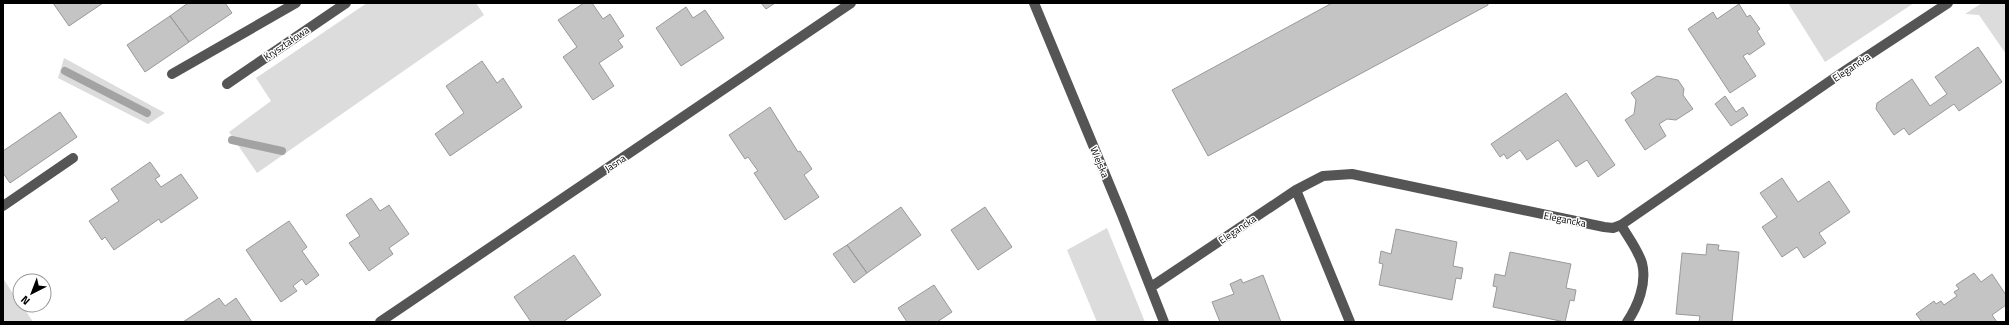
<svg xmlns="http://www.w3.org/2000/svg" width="2009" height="325" viewBox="0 0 2009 325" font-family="'Titillium Web',sans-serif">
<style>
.green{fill:#dcdcdc}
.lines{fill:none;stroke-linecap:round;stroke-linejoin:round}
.stream{stroke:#a3a3a3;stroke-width:8}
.building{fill:#c4c4c4;stroke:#999}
.minor{stroke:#555;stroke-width:10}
.labels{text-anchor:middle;stroke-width:3;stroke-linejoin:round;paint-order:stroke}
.street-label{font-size:10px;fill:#000;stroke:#fff}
</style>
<rect width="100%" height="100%" fill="#fff"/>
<path class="green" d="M367,3H476L484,15L257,173L229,132L271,101L256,78Z
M1788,3H1914L1825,62Z
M1982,3H2006V54L1979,15L1965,14Z
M64,58L165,113L148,124L58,78Z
M1107,228L1145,322H1097L1067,250Z
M3,278L20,305H22L33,322H3Z"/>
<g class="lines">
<path class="stream" d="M65,71L147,113
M232,140L282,151"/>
</g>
<path class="building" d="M53,3H103L69,26Z
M188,3H225L232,13L189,42L170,16Z
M584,3H592L603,19L610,14L624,36L618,40L623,47L599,63L614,86L593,100L563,57L577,47L558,20Z
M761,3H775L766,9Z
M1332,3H1488V5L1208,156L1172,90Z
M1739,4L1747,17L1750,15L1760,29L1757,31L1765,44L1749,55L1748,53L1743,56L1756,76L1730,93L1688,29L1713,12L1717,19Z
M686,7L693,18L705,10L724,38L681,66L656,28Z
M170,16L189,42L145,72L127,45Z
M1978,47L2002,82L1959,111L1954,104L1909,135L1904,128L1894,135L1876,109L1877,103L1912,79L1930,106L1947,94L1935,77Z
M482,61L497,83L503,78L522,107L450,156L435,134L464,113L446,86Z
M1657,76L1678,80L1684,89L1683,95L1693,109L1676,120L1667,119L1659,124L1666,136L1645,150L1625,120L1634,114L1636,100L1631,93Z
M1566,93L1615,165L1598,177L1587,160L1576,167L1558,140L1527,160L1520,150L1507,159L1504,154L1500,157L1491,144Z
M1725,96L1736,112L1743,107L1748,115L1731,126L1715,104Z
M770,107L798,152L800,151L812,169L804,175L819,197L785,220L754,173L758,171L748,157L745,159L729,135Z
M60,112L77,137L10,183L3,173V151Z
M150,162L160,176L155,179L161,187L181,174L198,198L161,223L159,219L114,250L105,237L102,240L89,221L119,201L111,189Z
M1782,178L1798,202L1829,181L1850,212L1819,233L1826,243L1804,258L1797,247L1782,257L1762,227L1777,217L1760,193Z
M371,198L380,211L389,205L409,234L389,248L393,254L369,271L349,243L360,236L346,215Z
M901,207L921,235L867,273L847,245Z
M985,207L1012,247L978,270L951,230Z
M289,221L307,247L302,251L319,275L306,285L302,279L293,286L297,291L281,302L246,250Z
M1396,229L1457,242L1453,266L1463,268L1461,279L1456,278L1452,300L1379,285L1383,264L1379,263L1381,251L1391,254Z
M1707,244L1719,245L1718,250L1739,252L1732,322H1699L1700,316L1676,314L1682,253L1706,255Z
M847,245L867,273L854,283L833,254Z
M1510,252L1571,264L1566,288L1576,290L1574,301L1570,300L1565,322L1493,307L1497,287L1493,286L1495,274L1505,276Z
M574,255L601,295L563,322H531L514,297Z
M1974,273L1981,282L1992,274L2006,295V305L1992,315L1997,322H1922L1916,314L1934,301L1936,304L1941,301L1944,305L1957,296L1954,292L1959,289L1956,285Z
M1263,275L1281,322H1220L1212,302L1234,294L1230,284L1241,279L1243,283Z
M934,285L952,312L937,322H907L898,308Z
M219,298L225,306L236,298L252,322H183Z"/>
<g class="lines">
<path class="minor" d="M1034,3L1122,215L1164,322
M172,74L296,3
M227,84L346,3
M1296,190L1350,322
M3,206L73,158
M1621,225C1628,237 1638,250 1642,263C1647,283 1638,306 1627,322
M1151,287L1296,190L1323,176L1352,174L1604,227L1613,228L1621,225L1843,72L1948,3
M380,322L851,3"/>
</g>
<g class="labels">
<g class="street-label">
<text transform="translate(286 43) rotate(-34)" y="4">Kryształowa</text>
<text transform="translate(1851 67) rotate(-34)" y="4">Elegancka</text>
<text transform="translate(1100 162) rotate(67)" y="4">Wiejska</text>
<text transform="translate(615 163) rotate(-34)" y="4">Jasna</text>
<text transform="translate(1565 219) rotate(11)" y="4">Elegancka</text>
<text transform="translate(1237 229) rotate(-34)" y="4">Elegancka</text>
</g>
</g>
<rect width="2009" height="325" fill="none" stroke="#000000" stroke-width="8"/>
<g transform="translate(32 293) rotate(222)"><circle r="19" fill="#ffffff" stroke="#999999"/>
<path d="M0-3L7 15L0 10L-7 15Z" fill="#000000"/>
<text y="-6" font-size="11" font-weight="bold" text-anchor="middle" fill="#000000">N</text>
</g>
</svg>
